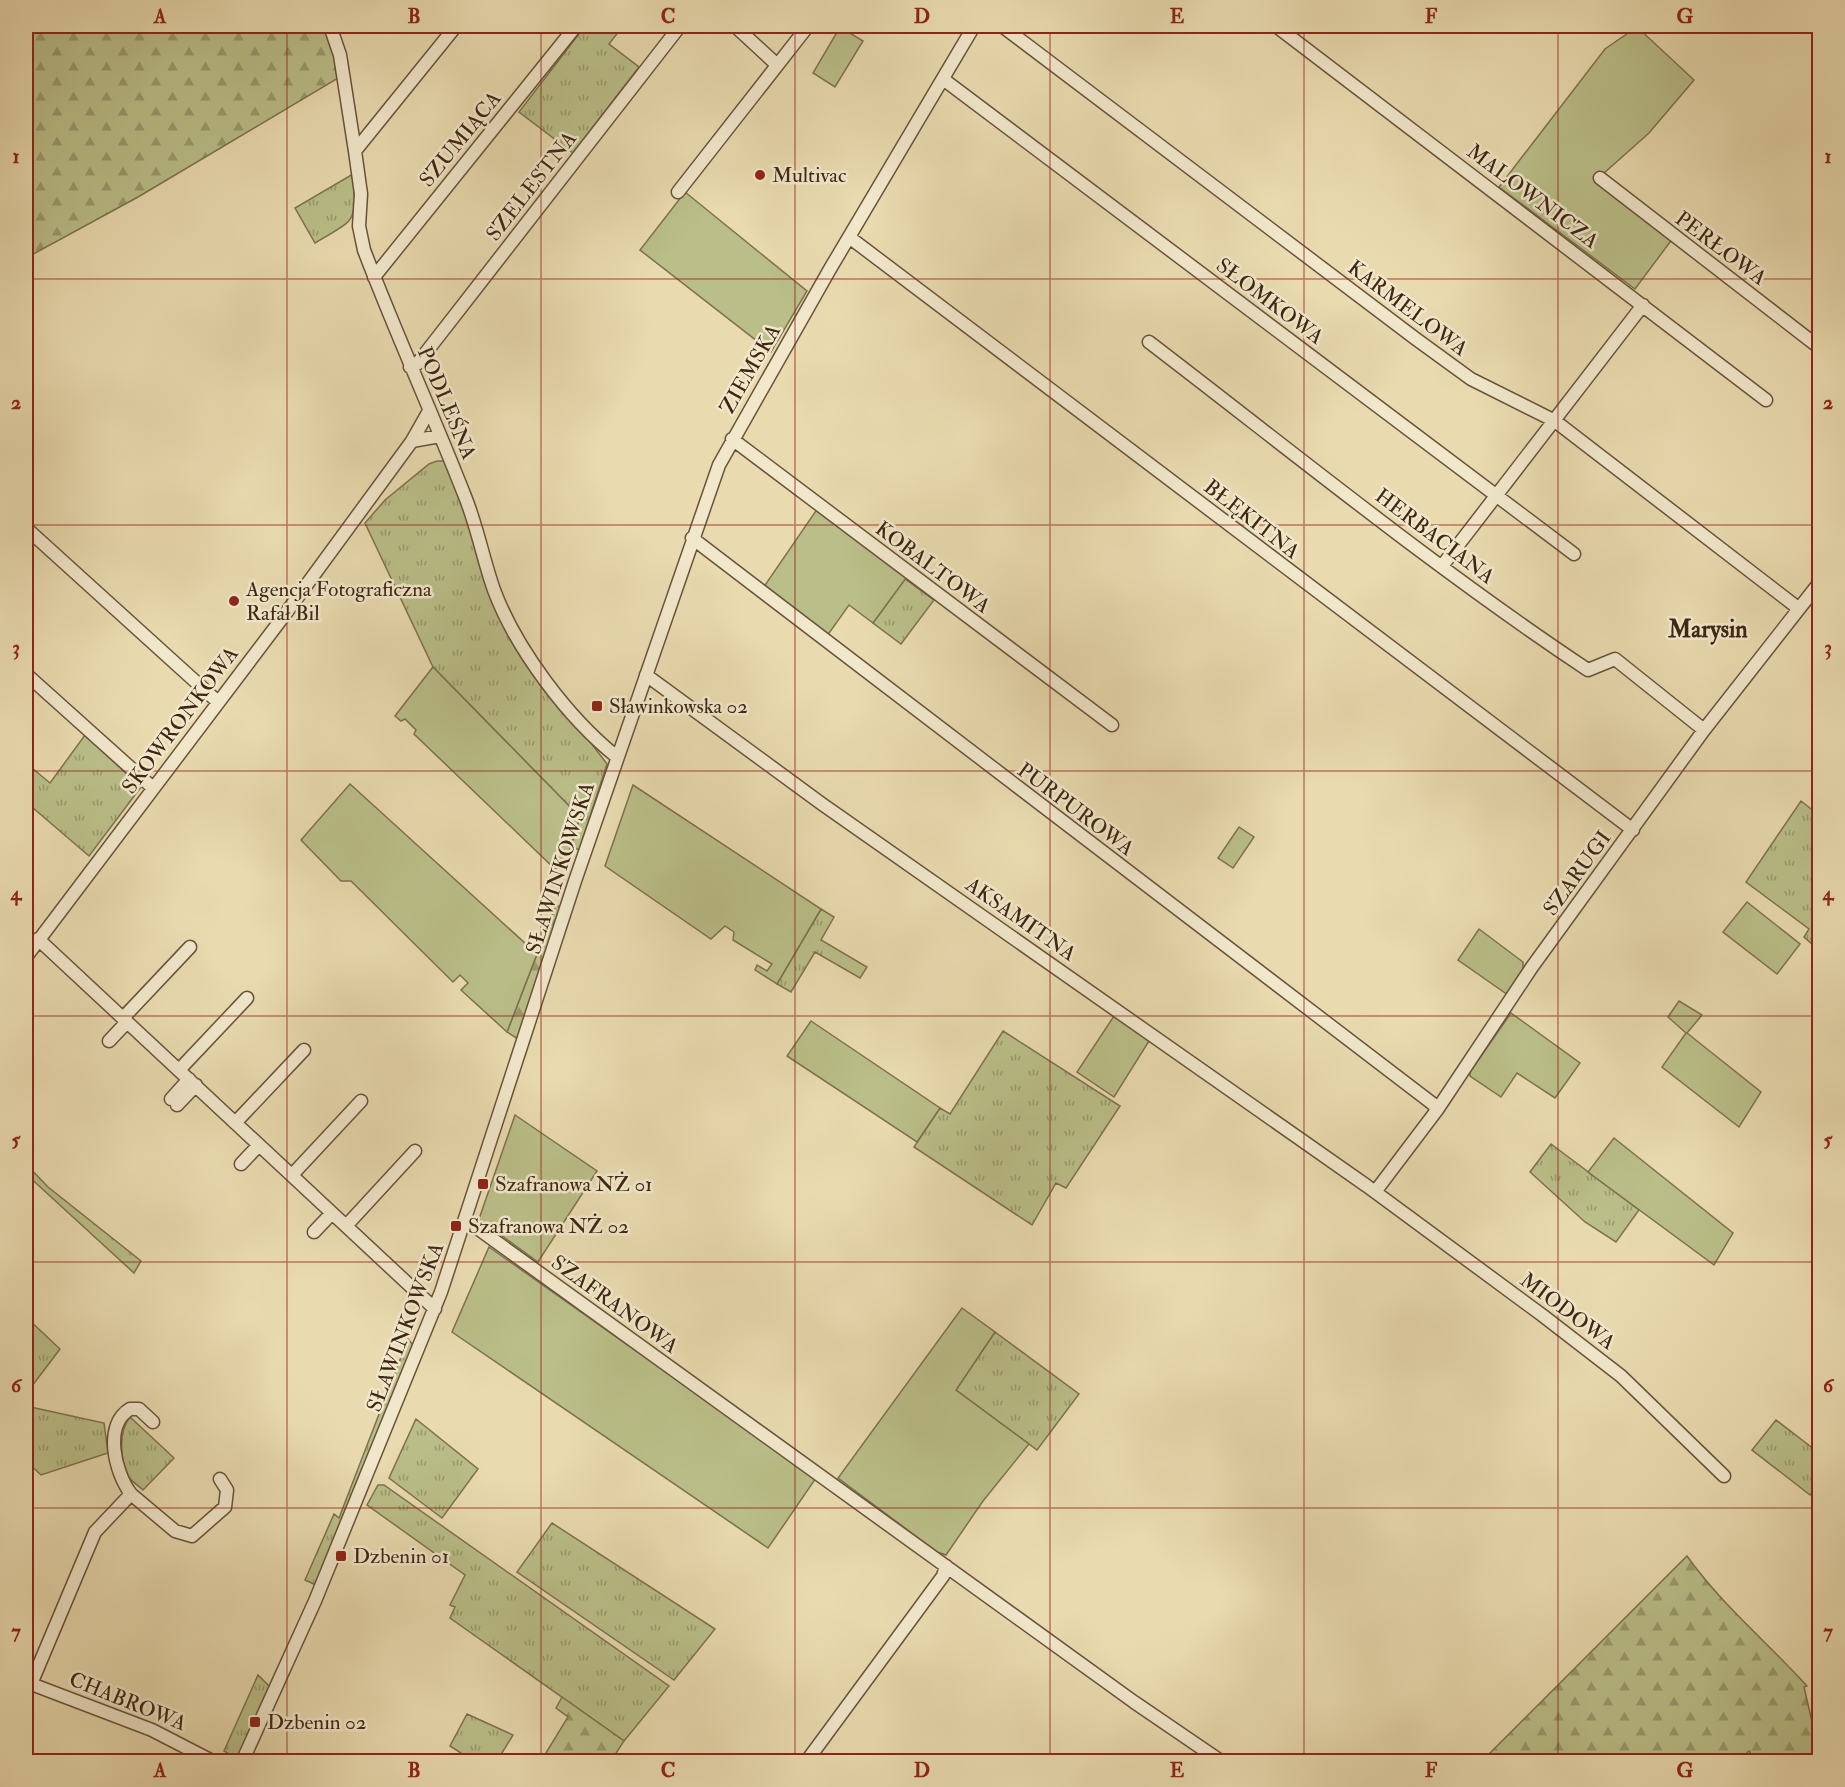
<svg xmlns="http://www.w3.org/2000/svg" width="1845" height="1787" viewBox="0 0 1845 1787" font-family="'IM FELL Double Pica',serif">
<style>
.grass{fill:url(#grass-tufts);stroke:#7c724e;stroke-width:1.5}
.forest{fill:url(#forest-firs);stroke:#7c724e;stroke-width:1.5}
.garden{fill:#babe88;stroke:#7c724e;stroke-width:1.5}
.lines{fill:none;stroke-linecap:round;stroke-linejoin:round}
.minor-casing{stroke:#69533a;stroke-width:15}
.minor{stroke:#f1e7cb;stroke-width:12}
.grid{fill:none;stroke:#8f2418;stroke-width:1.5;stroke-opacity:0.55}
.poi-dot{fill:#8f2418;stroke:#f1e7cb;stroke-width:2}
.labels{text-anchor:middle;stroke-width:5;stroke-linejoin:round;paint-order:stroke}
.street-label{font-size:21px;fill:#3e2613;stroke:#f1e7cb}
.poi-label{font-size:21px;fill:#3e2613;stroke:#f1e7cb;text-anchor:start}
.quarter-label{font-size:24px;font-weight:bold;fill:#3e2613;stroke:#f1e7cb}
.neatline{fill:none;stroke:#8f2418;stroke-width:2}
.grid-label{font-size:20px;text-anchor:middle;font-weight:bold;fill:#8f2418}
</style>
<defs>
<pattern id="grass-tufts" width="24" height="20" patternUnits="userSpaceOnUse" patternTransform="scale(1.5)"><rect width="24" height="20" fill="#babe88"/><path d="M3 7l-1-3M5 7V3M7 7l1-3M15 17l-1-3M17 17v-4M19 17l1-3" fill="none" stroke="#999a6e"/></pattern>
<pattern id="forest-firs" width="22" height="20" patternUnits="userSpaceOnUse" patternTransform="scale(1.5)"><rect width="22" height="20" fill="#babe88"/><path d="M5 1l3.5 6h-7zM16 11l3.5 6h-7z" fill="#999a6e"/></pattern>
</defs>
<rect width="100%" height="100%" fill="#e9daaf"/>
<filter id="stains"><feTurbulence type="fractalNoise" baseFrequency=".00333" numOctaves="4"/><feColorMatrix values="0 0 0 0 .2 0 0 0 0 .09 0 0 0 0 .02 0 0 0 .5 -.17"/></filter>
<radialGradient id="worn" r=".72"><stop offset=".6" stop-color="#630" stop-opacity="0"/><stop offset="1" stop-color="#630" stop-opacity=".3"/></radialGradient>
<path class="grass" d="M585,26H623L609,44L639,67L573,153L519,112Z
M353,174C356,224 357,218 315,243L295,208Z
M437,461H444L460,496L490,595L565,709L607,764L579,850L571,846L580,817L433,667L365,523L385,500L429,464Z
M905,579L934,600L901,644L873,623Z
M85,735L141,787L89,856L26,802V763L50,783Z
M1801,801L1819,815V950L1804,937L1809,929L1746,882Z
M821,909L834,917L821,940L867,967L860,978L815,952L791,992L777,984Z
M1003,1031L1120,1106L1066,1188L1056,1183L1032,1225L914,1147L940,1108L950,1114Z
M1551,1144L1639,1210L1616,1242L1585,1222L1530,1172Z
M26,1164L48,1187L141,1261L134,1273L26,1174Z
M26,1317L60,1349L26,1394Z
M995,1332L1079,1394L1037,1450L956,1390Z
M408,1339L413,1345L316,1585L305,1580L334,1514L339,1518Z
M26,1406L104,1423L108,1453L41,1475L26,1461Z
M130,1417L174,1458L143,1490C139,1486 132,1482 129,1477C120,1460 118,1432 130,1417Z
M416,1419L478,1469L442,1518L389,1478Z
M1776,1420L1819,1453V1483L1810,1495L1752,1450Z
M378,1485H384L669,1686L624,1741L450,1618L455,1607L450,1605L465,1575L367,1505Z
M552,1523L715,1629L674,1680L517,1572Z
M258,1675L271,1688L240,1761L224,1751Z
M467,1714L513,1735L497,1761H473L450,1746Z"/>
<path class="forest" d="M26,26H326L340,77L138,197L26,258Z
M556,905L564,909L518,1039L507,1032Z
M1687,1556C1721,1604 1767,1642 1807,1686L1804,1687L1813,1726L1819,1737V1761H1756L1749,1751L1737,1762L1482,1761Z
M562,1697L624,1741L611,1761H541L568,1717L556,1708Z"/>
<path class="garden" d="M840,27L863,41L835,87L813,73Z
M1637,27L1694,80L1649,133L1603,174L1673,238L1635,289L1499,187L1605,49Z
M685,192L807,291L771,352L640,250Z
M820,505L909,574L873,623L849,605L827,636L763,588Z
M433,667L580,817L565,864L555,869L414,734L416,730L405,719L401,721L395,716Z
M350,784L537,954L507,1032L461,990L468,983L460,975L453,982L351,881H341L301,840Z
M633,785L821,909L777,984L755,970L757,965L767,971L772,964L733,940L734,932L725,926L711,939L605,866Z
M1239,827L1254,837L1233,868L1218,858Z
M1747,902L1800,944L1777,974L1723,932Z
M1479,929L1523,962V973L1508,995L1458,960Z
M1679,1001L1702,1015L1687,1033L1761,1092L1739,1127L1662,1067L1686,1033L1668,1017Z
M1511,1013L1580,1063L1555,1098L1517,1073L1501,1097L1470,1076V1072Z
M1114,1016L1149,1041L1114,1097L1077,1072Z
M811,1021L940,1108L917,1142L787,1056Z
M515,1115L597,1171L538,1262L479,1219Z
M1614,1138L1733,1233L1714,1265L1588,1172Z
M489,1247L816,1478L768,1548L452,1332Z
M962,1308L995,1332L956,1390L1029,1444L983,1501L946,1555L937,1552L838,1478Z"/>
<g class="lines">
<defs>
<path id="minor" d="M330,26L340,55L355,151L361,194L359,226L364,250C395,332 432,412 464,494C477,525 483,559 494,590C516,649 568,718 617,757
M735,26L776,64
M1002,26L1416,339L1471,379L1555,421L1798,608
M1276,26L1766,400
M943,79L1574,554
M355,151L456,26
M1600,178L1820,348
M678,192L808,26
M849,237L1633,830
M374,277L576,26
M1149,342C1294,453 1436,569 1588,670L1615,659L1704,730
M410,367L417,364L680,26
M732,439L1112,725
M412,441L429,411
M26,528L218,702
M692,538L1433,1104L1437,1110
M1442,566L1643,305
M26,674L153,788
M646,675L822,804L1367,1186L1542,1315L1621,1376L1724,1476
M38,939L435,1309
M26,957L283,617L412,441L440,436
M123,1018L190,947
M109,1041L127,1022
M179,1070L247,998
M171,1099L189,1079
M177,1105L196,1085
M235,1123L304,1050
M241,1164L259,1145
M292,1175L361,1101
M1375,1192L1437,1110L1532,967L1704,730L1820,582
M466,1220L1134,1702L1222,1762
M346,1226L415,1151
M314,1232L332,1213
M131,1494C115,1473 103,1425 130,1409H139L153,1422
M26,1682L152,1730L214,1762
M31,1684L95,1532L131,1494L175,1531L192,1536L225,1507L227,1490L220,1479
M242,1762L315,1601L441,1292L575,881L719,465L830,269L974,26
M806,1762L943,1576L946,1566"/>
</defs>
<use href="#minor" class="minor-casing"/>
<use href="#minor" class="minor"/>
</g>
<path class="grid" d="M287,26V1762M541,26V1762M795,26V1762M1050,26V1762M1304,26V1762M1558,26V1762M26,279H1820M26,525H1820M26,771H1820M26,1016H1820M26,1262H1820M26,1508H1820"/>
<g class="poi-dot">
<circle cx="760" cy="175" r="6"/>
<circle cx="234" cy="601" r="6"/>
<rect x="591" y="700" width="12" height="12" rx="3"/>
<rect x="477" y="1178" width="12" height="12" rx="3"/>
<rect x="450" y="1220" width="12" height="12" rx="3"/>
<rect x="335" y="1550" width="12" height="12" rx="3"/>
<rect x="249" y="1716" width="12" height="12" rx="3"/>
</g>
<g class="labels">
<g class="street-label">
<text transform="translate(460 139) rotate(-51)" y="7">SZUMIĄCA</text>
<text transform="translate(531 186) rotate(-52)" y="7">SZELESTNA</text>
<text transform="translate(1533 196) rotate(37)" y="7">MALOWNICZA</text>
<text transform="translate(1721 248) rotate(37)" y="7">PERŁOWA</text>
<text transform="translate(1270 301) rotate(37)" y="7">SŁOMKOWA</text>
<text transform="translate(1408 308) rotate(37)" y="7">KARMELOWA</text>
<text transform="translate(750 369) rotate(-60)" y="7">ZIEMSKA</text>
<text transform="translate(447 403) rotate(67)" y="7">PODLEŚNA</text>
<text transform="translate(1252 519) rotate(38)" y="7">BŁĘKITNA</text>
<text transform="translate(1435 536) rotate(37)" y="7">HERBACIANA</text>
<text transform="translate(933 567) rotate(37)" y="7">KOBALTOWA</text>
<text transform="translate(180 720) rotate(-53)" y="7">SKOWRONKOWA</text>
<text transform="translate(1076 809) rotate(37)" y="7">PURPUROWA</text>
<text transform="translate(560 868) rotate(-72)" y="7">SŁAWINKOWSKA</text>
<text transform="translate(1577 873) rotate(-54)" y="7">SZARUGI</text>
<text transform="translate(1021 919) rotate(35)" y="7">AKSAMITNA</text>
<text transform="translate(615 1304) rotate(36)" y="7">SZAFRANOWA</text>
<text transform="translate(1568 1311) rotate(37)" y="7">MIODOWA</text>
<text transform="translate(405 1327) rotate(-69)" y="7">SŁAWINKOWSKA</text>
<text transform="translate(128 1701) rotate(22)" y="7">CHABROWA</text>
</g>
<g class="poi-label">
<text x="772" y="182">Multivac</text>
<text x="246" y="596">Agencja Fotograficzna<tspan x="246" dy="24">Rafał Bil</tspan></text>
<text x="609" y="713">Sławinkowska 02</text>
<text x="495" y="1191">Szafranowa NŻ 01</text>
<text x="468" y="1233">Szafranowa NŻ 02</text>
<text x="353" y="1563">Dzbenin 01</text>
<text x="267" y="1729">Dzbenin 02</text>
</g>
<g class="quarter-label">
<text x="1708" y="637">Marysin</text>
</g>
</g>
<rect width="1845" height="1787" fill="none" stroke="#e9daaf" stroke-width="66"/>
<rect x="33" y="33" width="1779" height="1721" class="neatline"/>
<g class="grid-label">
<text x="160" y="23">A</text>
<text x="414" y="23">B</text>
<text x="668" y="23">C</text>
<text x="922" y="23">D</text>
<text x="1177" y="23">E</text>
<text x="1431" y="23">F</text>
<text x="1685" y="23">G</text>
<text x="16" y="163">1</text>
<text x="1828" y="163">1</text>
<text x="16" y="409">2</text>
<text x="1828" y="409">2</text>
<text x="16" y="654">3</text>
<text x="1828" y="654">3</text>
<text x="16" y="900">4</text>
<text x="1828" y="900">4</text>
<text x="16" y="1146">5</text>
<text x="1828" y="1146">5</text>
<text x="16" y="1392">6</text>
<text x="1828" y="1392">6</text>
<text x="16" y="1638">7</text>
<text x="1828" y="1638">7</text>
<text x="160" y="1777">A</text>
<text x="414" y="1777">B</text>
<text x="668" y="1777">C</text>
<text x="922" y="1777">D</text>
<text x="1177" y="1777">E</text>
<text x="1431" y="1777">F</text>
<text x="1685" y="1777">G</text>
</g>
<rect width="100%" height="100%" filter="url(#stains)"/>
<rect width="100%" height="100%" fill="url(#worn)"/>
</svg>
